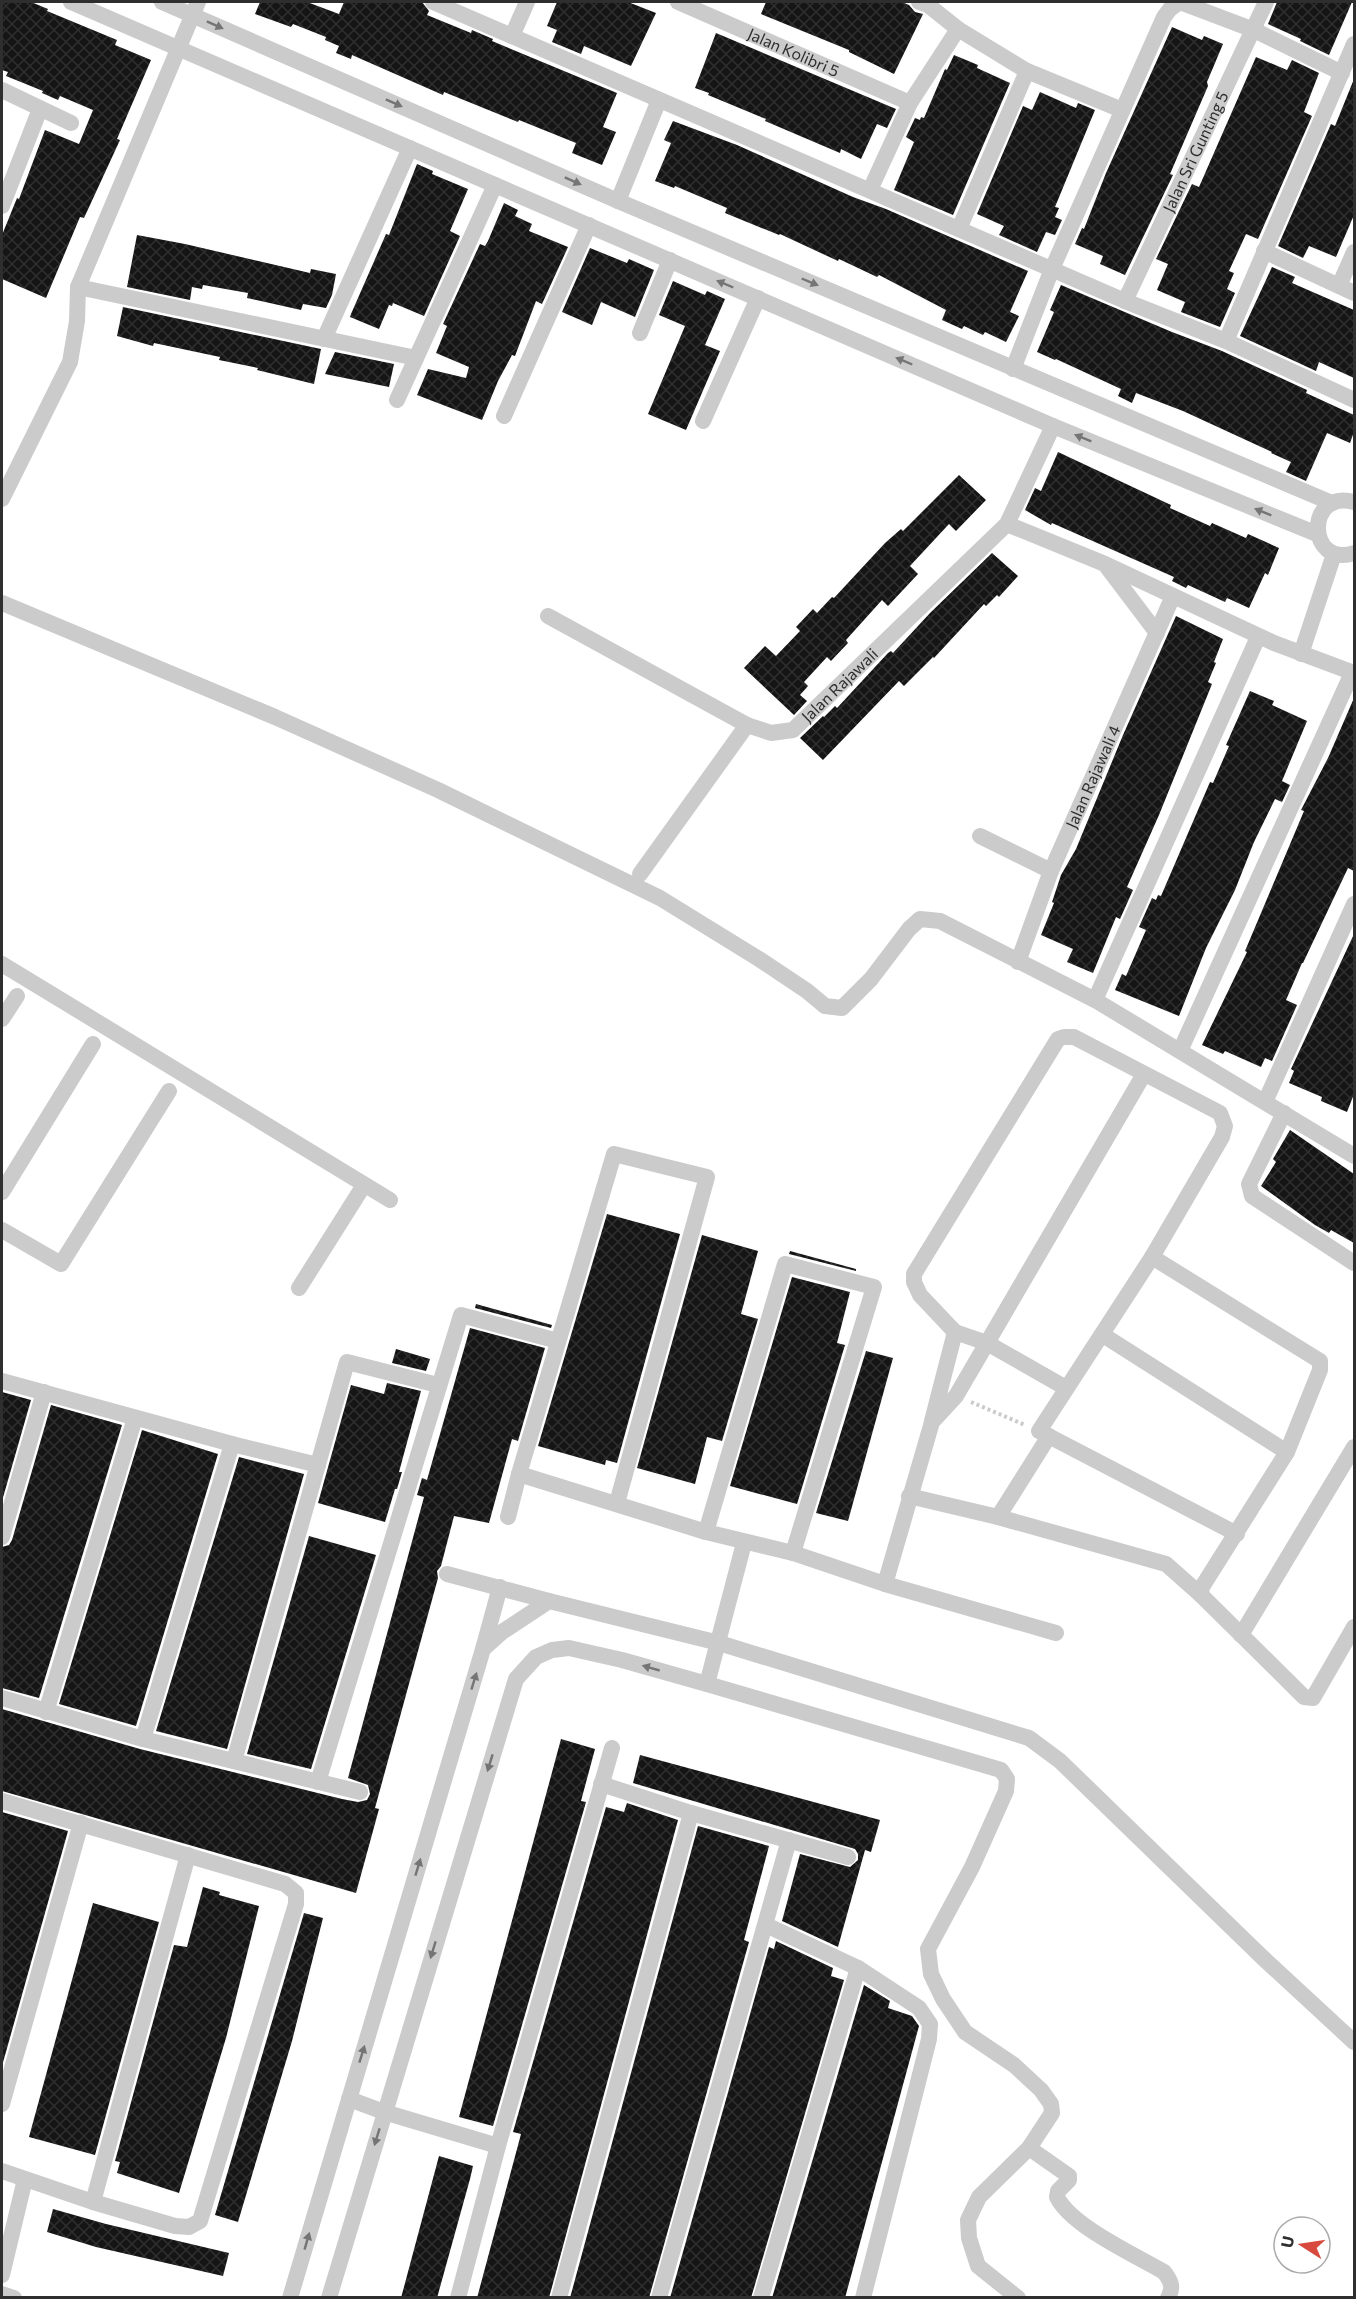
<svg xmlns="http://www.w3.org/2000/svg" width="1356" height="2299" viewBox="0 0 1356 2299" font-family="Commissioner,sans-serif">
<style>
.building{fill:url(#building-cross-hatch)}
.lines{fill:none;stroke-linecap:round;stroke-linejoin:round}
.path{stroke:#cbcbcb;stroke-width:4;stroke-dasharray:3 3;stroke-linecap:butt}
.street{stroke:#cbcbcb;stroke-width:16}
.oneway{fill:#757575}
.labels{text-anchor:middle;stroke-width:6;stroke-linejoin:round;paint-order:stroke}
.street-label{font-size:16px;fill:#2e2e2e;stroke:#fff}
</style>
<defs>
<pattern id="building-cross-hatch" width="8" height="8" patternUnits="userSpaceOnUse" patternTransform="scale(1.5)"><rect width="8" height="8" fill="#151515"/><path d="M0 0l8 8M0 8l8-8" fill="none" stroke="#2f2f2f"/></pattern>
</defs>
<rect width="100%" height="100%" fill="#fff"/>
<path class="building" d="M2,2H31L48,9L47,11L117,40L115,45L151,60L117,139L120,140L84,218L80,217L46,298L2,279V235L17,198L19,199L45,130L79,144L93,110L60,96L58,100L42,93L43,91L6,76L8,72L2,70Z
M260,2H307L339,14L344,2H422L429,11L427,15L471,33L472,30L493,39L492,41L617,93L603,127L616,132L602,165L572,153L576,143L519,120L518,122L444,92L443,95L352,55L351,59L336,53L339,46L325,40L326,37L293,24L291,27L255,14Z
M557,2H628L656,13L631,66L584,46L581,54L552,42L557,30L547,26Z
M766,2H902L909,5L915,12L923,14L894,74L849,52V50L761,14Z
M1277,2H1352L1329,55L1300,41L1301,39L1268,24Z
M1172,27L1202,40L1204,36L1223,44L1207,82L1208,86L1170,174L1173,175L1125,275L1100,264L1103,256L1075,244L1082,228L1084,229L1106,173Z
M716,33L896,109L887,128L877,124L861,159L841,149L840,153L765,121L766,119L708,95L709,93L695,88Z
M954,55L978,65L977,68L1010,83L953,215L894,190L914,142L906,137L915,118L920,120L921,117L924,118L945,69L947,70Z
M1256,57L1287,70L1292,60L1319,73L1304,112L1312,116L1258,239L1246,234L1229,271L1234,273L1227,289L1235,293L1220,327L1181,312L1185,302L1157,290L1168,264L1156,259L1192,184L1199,187Z
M1354,79V215L1336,257L1309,246L1303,258L1278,246L1331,124L1335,126Z
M1040,92L1076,108L1078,103L1095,110L1055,207L1059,208L1055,217L1062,220L1055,235L1046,232L1037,252L999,235L1004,226L977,214L1023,106L1032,110Z
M673,121L737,145L853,197L886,209L1028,271L1010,312L1019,316L1006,342L985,332L983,335L964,326L962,329L942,320L946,310L879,275L877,277L839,259L838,261L780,234L779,235L725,213L727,208L675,186L674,188L655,181L671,143L664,140Z
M417,164L433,171L432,174L468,189L450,231L460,236L424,316L393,303L392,306L389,305L379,329L350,317L351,314L386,234L389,235Z
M504,203L518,210L515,216L532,224L529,231L568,247L542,304L536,301L515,356L512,355L498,381L482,420L417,395L428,369L466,378L469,367L436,353L447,326L443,324L480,244L485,246L488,241Z
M137,235L185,244L310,273L311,269L336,274L332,295L326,308L303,304L301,310L247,298L248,293L203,285L202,289L192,287L190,300L127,287Z
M590,248L627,263L629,259L654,270L635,317L601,302L592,325L562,312Z
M1272,267L1295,277L1292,283L1354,310V378L1319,362L1316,371L1240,336Z
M673,281L705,295L707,291L725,299L705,345L720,351L686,430L648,414L685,326L659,315Z
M1061,285L1172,332L1222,351L1307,390L1306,393L1354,415V432L1350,443L1327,433L1306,481L1286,472L1291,462L1271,453L1272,452L1183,411L1136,393L1132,403L1118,396L1121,389L1056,359L1055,360L1037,352L1054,312L1050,310Z
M123,307L321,349L314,384L257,370L258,368L219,360L220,357L154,343L153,346L117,336Z
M335,352L394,364L389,387L325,374Z
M1058,452L1171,505L1170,508L1210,526L1212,523L1246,538L1248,534L1279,548L1268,575L1265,573L1249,608L1227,598L1225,602L1188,585L1186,588L1172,581L1174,577L1052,523L1051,525L1025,510L1035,488L1041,491Z
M959,475L986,500L956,531L949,524L910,566L918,574L888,606L882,600L846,640L848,643L831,661L827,657L804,682L808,686L800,695L807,701L794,715L744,668L765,646L776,656L800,631L796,627L813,609L817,613L832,597L834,598L885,543L901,529L903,531Z
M992,553L1018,576L999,597L997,595L986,606L984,604L934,658L933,657L904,686L899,681L823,760L800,738L823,716L824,717L835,706L837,708L888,653L891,651L893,653L930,613Z
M1176,616L1223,639L1214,662L1216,663L1208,682L1212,684L1159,815L1127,887L1133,890L1120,919L1116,917L1093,973L1067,962L1073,949L1041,935L1054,903L1052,902L1061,875L1076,849L1123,735Z
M1250,691L1274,701L1272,705L1307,721L1282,781L1290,785L1282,802L1275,799L1254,842L1235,890L1206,948L1179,1016L1115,990L1122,974L1126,976L1146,930L1139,927L1152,898L1156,900L1158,895L1161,896L1210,782L1213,783L1229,746L1226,745Z
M1354,698V871L1348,868L1303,963H1302L1286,1000L1297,1005L1272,1061L1265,1058L1261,1067L1225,1051L1223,1054L1202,1045L1247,952L1245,951L1304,811L1301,810L1328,758Z
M1354,934V1094L1347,1112L1321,1101L1322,1097L1289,1083L1294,1071L1291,1069Z
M1290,1130L1354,1174V1243L1331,1230L1329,1233L1315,1225L1261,1186L1276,1162L1273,1159Z
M607,1214L680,1234L617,1463L606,1460L605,1465L538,1446Z
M702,1235L758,1251L741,1314L758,1319L722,1441L707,1437L695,1484L637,1468Z
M790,1251L856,1269V1271L789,1254Z
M792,1277L850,1292L837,1343L845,1345L797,1504L730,1486Z
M476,1304L552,1325L551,1328L475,1308Z
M470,1328L545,1348L518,1441L512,1439L489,1523L454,1516L441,1566L437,1571L438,1578L375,1808L379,1809L356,1893L2,1791V1709L140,1749L342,1799L358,1802L367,1800L370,1794L368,1785L348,1778L424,1497L417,1495L422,1478L427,1480Z
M396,1349L430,1359L426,1371L392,1363Z
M866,1351L893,1358L848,1521L816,1513Z
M387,1383L421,1391L399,1472H402L397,1489H395L385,1522L318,1503L351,1385L384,1394Z
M2,1392L31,1400L2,1501Z
M51,1405L122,1425L39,1698L2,1688V1547L9,1545L12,1540Z
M142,1430L218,1454L136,1726L59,1704Z
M239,1457L304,1474L227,1749L156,1731Z
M309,1536L376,1555L311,1769L247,1754Z
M561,1739L595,1749L581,1801L586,1802L493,2126L459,2117Z
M640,1755L880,1820L871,1852L865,1850L838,1947L782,1921L800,1854L850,1867L858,1860V1854L855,1849L633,1783Z
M627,1803L678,1820L549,2298H477L521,2134L513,2132L606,1807L624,1812Z
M2,1812L68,1831L2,2066Z
M698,1826L769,1846L744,1940L749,1942L649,2298H570Z
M203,1887L220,1892L219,1895L259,1906L226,2038L179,2193L117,2173L120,2162L115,2161L174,1945L187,1947Z
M93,1903L159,1922L95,2155L29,2137Z
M304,1913L323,1918L292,2041L238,2222L215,2215Z
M776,1941L833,1968L831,1976L844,1980L751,2298H670L769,1947L774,1949Z
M864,1985L890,2001L888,2008L912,2016L919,2026L845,2298H772Z
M439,2156L473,2166L470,2179L437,2298H401Z
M53,2209L106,2224L229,2253L223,2276L96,2247L47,2232Z"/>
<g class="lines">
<path class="path" d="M971,1402L1025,1425"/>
<g class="street">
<path d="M71,2L1053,426L1317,534"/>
<path d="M162,2L618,201L1332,503"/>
<path d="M433,2L1125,301L1226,341L1354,400"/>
<path id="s1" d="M678,2L910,103"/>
<path d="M919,2L928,5L958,29L1027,71L1122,110"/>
<path d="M512,36L527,2"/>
<path d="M2,90L71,123"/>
<path d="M870,190L910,103L958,29"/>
<path d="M618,201L659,100"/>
<path d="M2,206L40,109"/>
<path d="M959,229L1027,71"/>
<path d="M1264,251L1354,293"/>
<path d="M1339,286L1354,252"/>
<path d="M78,287L416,358"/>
<path id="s2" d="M1125,301L1266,2"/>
<path d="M640,333L670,260"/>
<path d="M324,339L410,148"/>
<path d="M1226,341L1354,44"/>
<path d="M1013,369L1052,269L1164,17L1170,9L1180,2L1254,30L1342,73"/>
<path d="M397,400L495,185"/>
<path d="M504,416L589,225"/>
<path d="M703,421L758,298"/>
<path d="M2,499L70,362L77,321L78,287L198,2"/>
<path d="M1354,502C1305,489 1307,568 1354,553"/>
<path d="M1007,524L1105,564L1274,643L1354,673"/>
<path d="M1107,567L1157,633"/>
<path d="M2,603L275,717L438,790L660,898L759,959L807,991L825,1006L842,1008L871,979L909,929L920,919L940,921L1095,1000L1354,1156"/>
<path id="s3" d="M548,616L747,725L771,733L793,730L1007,524L1053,426"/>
<path d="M1301,654L1334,554"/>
<path d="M980,836L1051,871"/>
<path d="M640,874L747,725"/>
<path id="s4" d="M1018,962L1051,871L1173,596"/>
<path d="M2,964L390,1200"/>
<path d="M1095,1000L1258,637"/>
<path d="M2,1019L17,996"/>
<path d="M1180,1051L1352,673"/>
<path d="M1265,1102L1354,904"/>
<path d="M1284,1113L1249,1184L1252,1196L1354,1263"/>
<path d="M2,1192L93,1044"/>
<path d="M2,1230L61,1264L169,1091"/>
<path d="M1152,1257L1320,1361V1370L1287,1452L1202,1587L1201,1595"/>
<path d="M299,1288L364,1185"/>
<path d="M1103,1335L1287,1452"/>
<path d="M2,1381L232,1444L143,1739"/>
<path d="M1066,1388L987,1343L955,1332L920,1295L914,1282V1274L1058,1039L1064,1037H1074L1220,1113L1225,1126L1222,1137L1152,1257L1039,1431L1237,1534"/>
<path d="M932,1421L955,1332"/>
<path d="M232,1444L318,1465"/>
<path d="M519,1474L706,1532L793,1553L885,1584L1056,1633"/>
<path d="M909,1496L998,1517L1166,1564L1201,1595L1304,1697L1313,1698L1354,1627"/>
<path d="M508,1517L519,1474L614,1154L707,1177L617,1503"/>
<path d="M998,1517L1049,1436"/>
<path d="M706,1532L785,1264L874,1287L793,1553"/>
<path d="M2,1537L44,1392"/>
<path d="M447,1574L549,1601"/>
<path d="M885,1584L932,1422L956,1396L1144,1074"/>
<path d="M1241,1635L1354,1447"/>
<path d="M483,1649L500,1587"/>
<path d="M707,1684L744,1543"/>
<path d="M2,1698L143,1739L360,1792"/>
<path d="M46,1712L135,1418"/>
<path d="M234,1761L347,1362L438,1385"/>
<path d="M318,1782L461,1315L558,1341"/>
<path d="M601,1784L691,1813L848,1857"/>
<path d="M2,1801L285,1884L296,1893V1904L200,2221L189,2227L175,2226L93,2202L2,2171"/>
<path d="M766,1925L858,1968L919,2008L930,2024L929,2039L863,2298"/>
<path d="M349,2099L384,2112L498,2146"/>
<path d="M2,2104L81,1823"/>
<path d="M1029,2148L1069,2176V2180L1058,2191L1057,2197C1071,2226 1135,2255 1164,2272C1171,2281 1174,2287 1168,2298"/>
<path d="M93,2202L188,1855"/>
<path d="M2,2275L25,2179"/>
<path d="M2,2294L14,2298"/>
<path d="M290,2298L483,1649L502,1632L549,1601L719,1643L1029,1738L1060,1761L1262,1957L1354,2042"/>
<path d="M329,2298L516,1679L536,1657L552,1650L569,1648L622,1660L707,1684L1001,1770L1007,1779L1006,1791L972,1867L928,1949L931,1974L943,1999L965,2032L1014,2065L1041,2090L1051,2104L1052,2113L1029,2148L979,2197L968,2220L969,2238L978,2266L1018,2298"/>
<path d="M458,2298L498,2146L612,1748"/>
<path d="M559,2298L691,1813"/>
<path d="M659,2298L789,1840"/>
<path d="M761,2298L858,1968"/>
</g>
</g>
<defs><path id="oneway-solid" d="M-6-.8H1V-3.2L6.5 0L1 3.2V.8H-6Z" transform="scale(1.5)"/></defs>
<g class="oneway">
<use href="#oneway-solid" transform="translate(215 25) rotate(24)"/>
<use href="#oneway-solid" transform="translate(394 103) rotate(24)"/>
<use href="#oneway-solid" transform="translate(573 181) rotate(24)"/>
<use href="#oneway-solid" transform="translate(810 282) rotate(23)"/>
<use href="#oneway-solid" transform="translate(725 284) rotate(-157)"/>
<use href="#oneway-solid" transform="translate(904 361) rotate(-157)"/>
<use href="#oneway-solid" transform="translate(1083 438) rotate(-158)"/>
<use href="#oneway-solid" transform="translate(1263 512) rotate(-158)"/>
<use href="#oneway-solid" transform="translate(651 1668) rotate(-164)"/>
<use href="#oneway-solid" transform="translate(474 1681) rotate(-73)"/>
<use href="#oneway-solid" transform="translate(490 1763) rotate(107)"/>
<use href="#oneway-solid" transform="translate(418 1867) rotate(-73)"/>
<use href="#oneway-solid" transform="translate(433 1950) rotate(107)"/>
<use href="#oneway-solid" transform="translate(362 2054) rotate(-73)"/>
<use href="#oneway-solid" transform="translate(377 2137) rotate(107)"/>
<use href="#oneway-solid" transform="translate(307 2241) rotate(-74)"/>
</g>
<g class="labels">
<g class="street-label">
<text dy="6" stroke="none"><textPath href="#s1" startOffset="126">Jalan Kolibri 5</textPath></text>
<text dy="6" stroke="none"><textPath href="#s2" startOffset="165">Jalan Sri Gunting 5</textPath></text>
<text dy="6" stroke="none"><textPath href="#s3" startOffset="339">Jalan Rajawali</textPath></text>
<text dy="6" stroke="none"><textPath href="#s4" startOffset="200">Jalan Rajawali 4</textPath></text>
</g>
</g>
<rect width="1356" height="2299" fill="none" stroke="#2e2e2e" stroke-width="6"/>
<g transform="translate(1302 2245) rotate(282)"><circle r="28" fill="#ffffff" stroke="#ababab" stroke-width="1.5"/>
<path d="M0-4.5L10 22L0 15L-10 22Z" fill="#d74a3d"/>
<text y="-9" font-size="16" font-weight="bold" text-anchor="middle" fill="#2e2e2e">U</text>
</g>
</svg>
